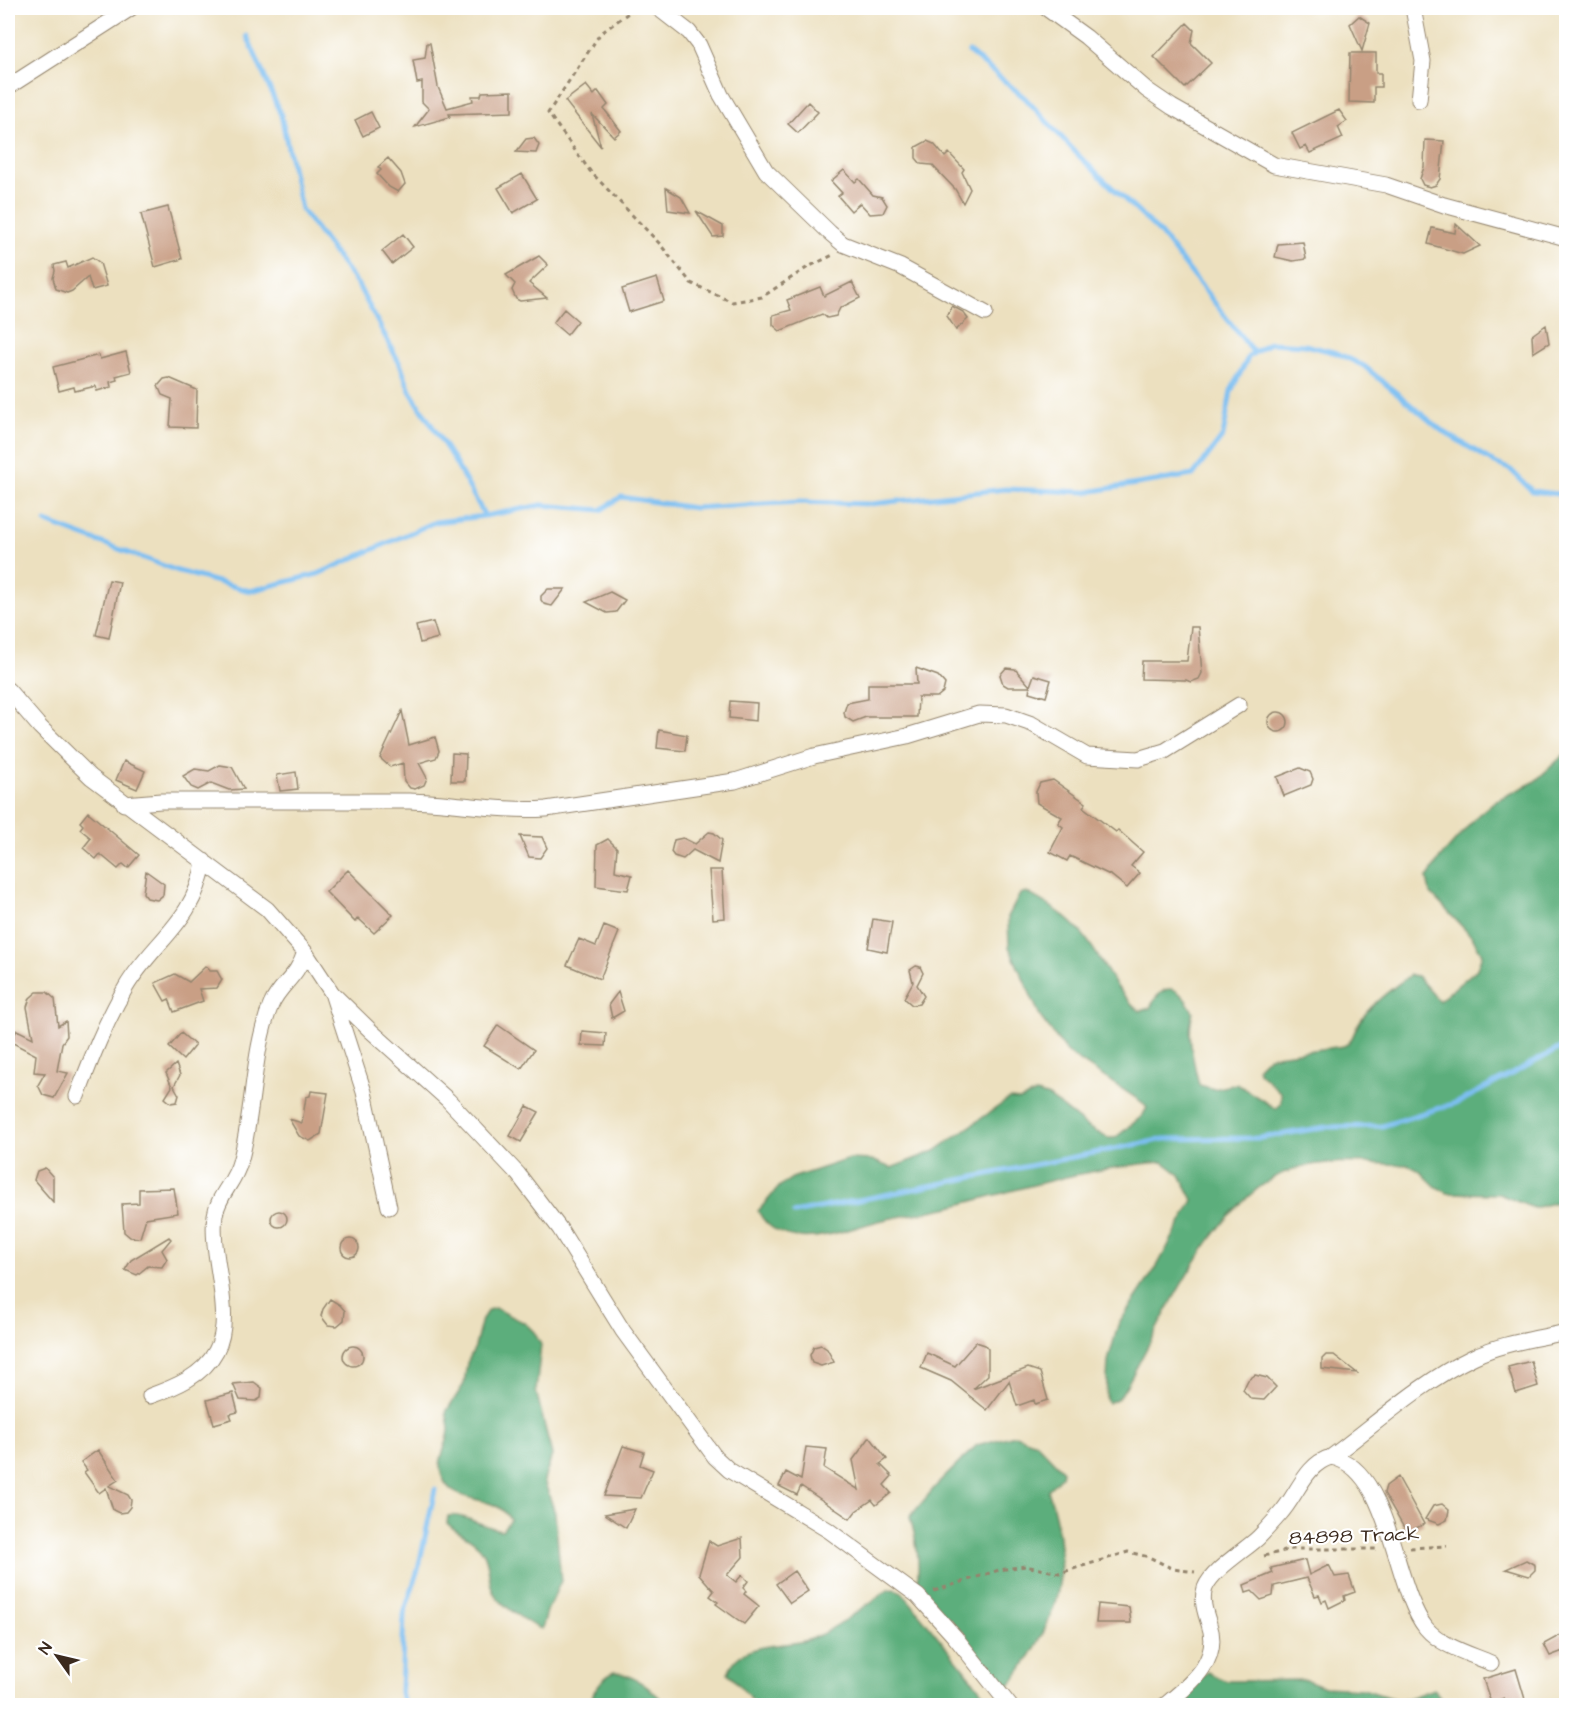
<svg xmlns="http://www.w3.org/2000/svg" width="1574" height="1713" viewBox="0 0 1574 1713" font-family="'Architects Daughter',sans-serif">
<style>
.forest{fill:#5cae7b;stroke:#4c6c4c;stroke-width:1.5}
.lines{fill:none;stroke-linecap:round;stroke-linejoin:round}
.stream{stroke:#7dbff2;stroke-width:5}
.building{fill:#c99f85}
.minor-casing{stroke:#94856e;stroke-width:17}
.path{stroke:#94856e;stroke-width:3;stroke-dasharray:4.5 4.5;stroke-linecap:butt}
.minor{stroke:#fff;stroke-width:15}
.labels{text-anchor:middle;stroke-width:4.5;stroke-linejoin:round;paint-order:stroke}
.street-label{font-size:20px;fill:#3b2a1e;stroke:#fff}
</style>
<rect width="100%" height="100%" fill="#fff"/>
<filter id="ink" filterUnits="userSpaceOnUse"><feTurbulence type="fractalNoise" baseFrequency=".0167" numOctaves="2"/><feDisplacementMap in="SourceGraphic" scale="12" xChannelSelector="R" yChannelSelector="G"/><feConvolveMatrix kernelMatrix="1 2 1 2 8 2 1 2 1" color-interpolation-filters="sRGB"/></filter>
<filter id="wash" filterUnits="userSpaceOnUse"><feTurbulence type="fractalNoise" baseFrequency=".008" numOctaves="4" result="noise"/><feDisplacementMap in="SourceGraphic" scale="24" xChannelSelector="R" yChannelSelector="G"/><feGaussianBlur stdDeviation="1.35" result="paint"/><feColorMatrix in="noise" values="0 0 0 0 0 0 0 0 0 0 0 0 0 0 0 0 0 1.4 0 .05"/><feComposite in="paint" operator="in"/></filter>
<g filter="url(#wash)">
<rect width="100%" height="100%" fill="#ece0bf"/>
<path class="forest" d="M1566,753V1200L1533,1208L1499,1194L1447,1193L1435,1186L1420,1171L1408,1165C1372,1164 1330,1158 1294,1169C1218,1192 1164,1319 1127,1385L1119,1398L1108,1403L1106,1399L1108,1361L1118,1325L1156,1268L1193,1200L1180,1175L1163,1162C1090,1167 1024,1188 954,1206C932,1212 909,1214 887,1219C859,1225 827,1240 798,1237C780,1235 766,1227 758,1211L780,1186L792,1178L849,1159L872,1160L891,1168L935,1151L1009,1099L1020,1100L1037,1093L1049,1097L1089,1128L1108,1138H1115L1142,1116L1147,1108L1142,1102L1068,1053L1041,1018L1009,947L1008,917L1020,894L1026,892C1045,903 1064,913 1079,930C1102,955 1112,990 1140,1011L1150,1008C1165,978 1180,987 1193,1012C1186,1035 1194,1063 1199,1085L1214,1089L1237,1084L1276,1109L1281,1104V1093L1259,1072L1258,1067L1269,1056L1344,1046C1354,1040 1353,1033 1359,1023C1371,1003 1392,989 1410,975L1417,976L1439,1001L1477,969L1482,954L1472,937L1430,893L1427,878L1440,858L1478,815L1495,801L1534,782Z
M495,1308L525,1323L534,1332L541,1345L536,1391L552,1455L544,1480L555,1513L561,1581L547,1611L542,1629C530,1626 496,1602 492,1589C488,1577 490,1564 483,1552C475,1538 458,1535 447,1523L448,1516C464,1513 484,1528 502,1530L510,1520C498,1494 460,1505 446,1484C432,1464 447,1450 449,1430C449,1425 447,1417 446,1412L464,1384L467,1363L475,1347L482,1319L488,1310Z
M1015,1435L1036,1443L1063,1471L1062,1476L1048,1490C1076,1575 1057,1624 1004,1693L916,1591C921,1565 917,1542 910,1517L935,1487L977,1445Z
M895,1589L902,1592L993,1705H757L728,1673C740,1636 789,1651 818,1636C842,1624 866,1605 888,1590Z
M614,1672C638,1676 651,1690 668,1705H589C593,1691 601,1679 614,1672Z
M1207,1672L1226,1681L1307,1680L1325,1687L1363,1689L1400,1701L1434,1689L1446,1705L1172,1706Z"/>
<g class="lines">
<path class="stream" d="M247,36L281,115L301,209L358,285L401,366L410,391L452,457L485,516
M969,52L1025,98L1079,156L1159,232L1254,353
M46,522L178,571L250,591L318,574L435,522L485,516L542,505L601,510L621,497L694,508L799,502L871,504L1005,489L1087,492L1193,475L1223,436L1231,391L1249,356L1270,343L1305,345L1337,353L1364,366L1441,430L1495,463L1511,470L1532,491L1566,495
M794,1213L1164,1139L1260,1138L1326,1127L1382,1126L1459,1102L1566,1045
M404,1706L401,1692L404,1614L418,1570L435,1490"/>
</g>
<g id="blocks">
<path class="building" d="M1359,16L1370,23L1362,51L1350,24Z
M1187,23L1194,30L1191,43L1211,63L1185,88L1154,57Z
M427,43H430L438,87L447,108L473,101L472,96H481L482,92L512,91V112L449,114L450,117L415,127L429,109L422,102V82L417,83L413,60L425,58Z
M1350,53H1376V73H1381V87H1374V103L1349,102Z
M586,85L594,95L598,91L608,105L604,109L621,131L614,137L592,114L601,147L565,101Z
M808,102L818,112L798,133L788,124Z
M1339,110L1347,121L1338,127L1343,138L1310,153L1306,146L1300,149L1292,133Z
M371,112L379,128L363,136L355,120Z
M534,138L539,145L536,153L516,152L526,139Z
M1425,140L1444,141L1440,179L1436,185L1430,187L1423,185L1420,179L1424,167Z
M927,141L934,144L945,157L949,153L964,169L962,172L970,189L963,203L955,189L932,165L921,164L916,158V147Z
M388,158L401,173L405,184L398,192L389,187L377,174L381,170L378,167Z
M844,170L855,182L859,179L873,195L882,197L887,205L883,213L870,214L860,203L851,211L838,196L842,193L831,181Z
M522,174L537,199L513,213L498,188Z
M666,188L681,197L690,213L668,210Z
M168,207L182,259L155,267L141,214Z
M696,211L723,226V236L713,237Z
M1456,224L1480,246L1463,254L1428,244L1432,228L1455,233Z
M403,234L413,247L392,264L382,251Z
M1303,242L1306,259L1293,261L1275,257L1278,244Z
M539,256L548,265L529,283L547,298L520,301L516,299L512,290L515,284L506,275Z
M92,257L100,263L107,286L92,290L88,277L72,291L67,293L56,289L53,278L55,271L54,265L66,262L68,268Z
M657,278L664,301L629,312L622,289Z
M852,282L860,298L840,308L836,316L827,318L822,314L780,331L773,325V315L791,310L787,300L820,287L824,296Z
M952,306L963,312L968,319L956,330L947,316Z
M564,309L578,321L567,335L553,323Z
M1546,325L1549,343L1533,353L1532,335Z
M126,352L131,372L116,376L117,380L110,382L111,387L97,391L96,386L75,391L74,387L59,391L53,367L99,355L100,359Z
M169,378L197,390L196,428L170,427L172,399L162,395L158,386L164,379Z
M109,580L120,582L109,638L96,635Z
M548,589H565L552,606L544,604L541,600V596Z
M610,592L625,600L616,612L607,613L586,602Z
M433,622L438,638L420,643L416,626Z
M1191,627H1198L1202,673L1199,679L1191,682L1186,680L1141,679L1142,661H1187Z
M916,668L938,676L945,684L943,692L937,697H918L917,717H866L853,722L845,717L844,712L847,703L868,699V684H917Z
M1006,668L1015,669L1030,686L1034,675L1051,680L1046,697L1029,692L1030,687H1008L1003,684L1000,675Z
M730,701L757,703L756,721L729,718Z
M402,711L409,745L435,737L439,751L436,758L419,763L427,778L424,785L415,789L410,788L404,781L403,763L390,767L380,758Z
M1268 722a10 10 0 1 1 20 0a10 10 0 1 1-20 0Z
M659,730L687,735L685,751L657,748Z
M452,753L466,754L465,781H451Z
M124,761L145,771L137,789L116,780Z
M220,765L232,767L244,789L229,790L211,783L198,790L191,787L183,776L195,769L209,771Z
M1300,768L1310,772L1313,779L1311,785L1284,796L1277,777Z
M296,772L298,789L280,791L277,775Z
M1053,780L1086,803L1083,807L1116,832L1118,830L1143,852L1131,866L1140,873L1127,888L1112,876L1070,856L1067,861L1050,852L1063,827L1058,823L1062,817L1037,803L1036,792L1040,783Z
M88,812L139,855L128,868L123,864L118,869L100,854L96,859L83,848L91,838L80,829L83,825L80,822Z
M709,832L714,833L722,840L718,863L693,850L683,859L674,856L671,852L674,840L683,838L695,844Z
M520,836L542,837L547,848L540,858L529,857Z
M608,839L617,848L615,871L632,875L628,890L596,886L597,845Z
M348,870L393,915L374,933L358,918L355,922L326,892Z
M709,870H722L725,918L713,919Z
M146,871L164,884L163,895L157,900L147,898L143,893Z
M873,919L892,922L887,952L868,948Z
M604,926L619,932L600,979L567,965L579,939L596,946Z
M206,966L210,971H217L222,980L217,988L199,989L203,1001L174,1012L169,999L165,1001L155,983L175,974L189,982Z
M916,966L920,967L923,973L917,985L924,996L919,1004L912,1005L904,998L913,982L910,970Z
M37,992H47L55,999L58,1026L66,1021L67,1036L62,1043L57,1071L68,1073L54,1098L43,1095L38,1085L45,1073L34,1072L36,1055L11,1042L17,1030L33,1038L27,1007L30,998Z
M618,992L624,1011L612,1018L609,1004Z
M498,1025L534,1050L521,1069L484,1046Z
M582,1031L606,1033L605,1046L581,1045Z
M181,1033L195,1045L183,1060L169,1047Z
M176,1064L180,1075L174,1086L179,1095L177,1102L171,1103L165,1098L172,1087L166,1073Z
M311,1091L328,1093L321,1134L310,1141L299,1136L289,1119L302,1123L306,1097L310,1096Z
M527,1106L539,1112L521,1142L510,1136Z
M45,1168L53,1177V1202L34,1180L37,1171Z
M174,1188L178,1213L146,1218L140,1238L130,1237L124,1232L122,1204L139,1203V1189Z
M271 1219a8 8 0 1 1 16 0a8 8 0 1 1-16 0Z
M169,1237L171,1239L162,1250L167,1259L162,1267L148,1266L137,1275L125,1270L131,1260Z
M341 1248a9 9 0 1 1 18 0a9 9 0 1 1-18 0Z
M330,1299L340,1305L345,1311L344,1320L337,1326L328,1325L321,1316L323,1309Z
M976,1342L985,1345L988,1349V1375L973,1389L1028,1368L1040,1372L1048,1400L1035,1404L1034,1400L1017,1406L1009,1381L987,1410L951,1381L921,1368L927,1353L955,1366Z
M821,1345L827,1349L834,1362L821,1366L812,1363L810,1355L814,1347Z
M343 1356a10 10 0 1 1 20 0a10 10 0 1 1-20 0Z
M1326,1355H1334L1357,1373L1322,1369V1359Z
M1531,1361L1538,1386L1516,1393L1508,1367Z
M1255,1375L1267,1378L1276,1387L1264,1400L1251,1399L1243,1390L1248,1380Z
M254,1382L262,1388L261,1398L256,1401L240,1400L233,1384Z
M233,1393L238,1412L230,1414L232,1419L214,1424L207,1400Z
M870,1437L887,1459L880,1464L892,1476L884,1485L891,1493L876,1505L872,1500L856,1511L850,1519L801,1486L797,1495L779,1486L786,1472L801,1480L806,1447L827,1449L824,1468L859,1490L853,1460Z
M623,1446L644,1452L640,1465L653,1470L641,1498L604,1496Z
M98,1450L118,1480L109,1486L128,1495L131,1500L130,1507L126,1512L119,1513L113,1510L106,1488L99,1493L84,1472L87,1470L81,1462Z
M1398,1477L1424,1524L1407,1533L1384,1493L1386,1486Z
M1442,1504L1449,1510L1447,1520L1439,1524L1425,1519L1433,1506Z
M635,1509L626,1528L605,1514Z
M742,1538L743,1557L727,1575L736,1582L742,1575L748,1581L743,1588L746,1591L744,1594L759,1606L744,1624L716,1604L718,1602L710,1596L714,1591L699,1574L709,1541L717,1546Z
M1305,1560L1309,1575L1329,1565L1335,1577L1349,1575L1355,1592L1344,1596L1345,1600L1329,1608L1326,1600L1322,1602L1319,1595L1315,1596L1307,1578L1274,1586L1273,1596L1261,1600L1252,1591L1246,1593L1244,1585L1273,1573L1271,1568Z
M1526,1560L1535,1565V1570L1529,1576L1506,1569Z
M794,1571L808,1591L790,1603L776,1584Z
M1098,1604L1129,1607L1131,1623H1096Z
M1566,1632V1650L1550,1656L1544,1644Z
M1516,1669L1527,1706H1507L1504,1698L1491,1703L1483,1679Z"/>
</g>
</g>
<g filter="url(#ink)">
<use href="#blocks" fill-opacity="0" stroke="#94856e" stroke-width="1.5"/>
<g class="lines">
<defs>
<path id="minor" d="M658,8L689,32L699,45L721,95L766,171L830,233L843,244L901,267L985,313
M1046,8L1086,37L1147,90L1172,107L1274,165L1386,185L1444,205L1566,238
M1413,8L1423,61L1419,100
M8,87L131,8
M8,690L40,727L91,777L267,909L305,952L332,993L371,1031L448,1100L518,1174L560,1229L623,1331L715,1457L729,1470L828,1530L918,1596L955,1637L1010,1706
M124,804L161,801H409C455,802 500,812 546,809L735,781L814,756L907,736L979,714L1006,715L1032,724L1087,756L1138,759L1165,751L1239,705
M332,993L364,1092L389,1207
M77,1096C91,1059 106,1021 126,987C154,940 195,922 204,861
M150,1396C175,1387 203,1376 216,1351C236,1315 209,1256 215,1215C218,1195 235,1182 240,1162C254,1114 252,1050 271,1005C280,984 297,978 305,952
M1331,1457C1377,1423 1421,1382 1473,1357C1502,1343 1536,1339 1566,1332
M1164,1706C1189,1685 1222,1661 1209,1624C1205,1612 1201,1600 1205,1588C1212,1570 1244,1551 1258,1538C1266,1530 1273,1522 1280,1514C1297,1496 1305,1464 1331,1457C1391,1468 1393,1587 1426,1628C1441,1646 1470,1654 1491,1663"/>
</defs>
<use href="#minor" class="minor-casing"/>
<path class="path" d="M635,8L600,34L548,113L590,171L659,243L691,283L732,302L762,297L808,267L833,255
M1410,1548L1447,1546
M1264,1556L1292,1549H1379
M934,1591L999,1570L1025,1566L1060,1573L1128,1552L1149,1557L1173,1569L1195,1572"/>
<use href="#minor" class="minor"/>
</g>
</g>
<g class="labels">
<g class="street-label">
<text transform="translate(1354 1535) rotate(-2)" y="7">84898 Track</text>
</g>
</g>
<rect width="1574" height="1713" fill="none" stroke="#fff" stroke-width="30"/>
<g transform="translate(57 1656) rotate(304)" stroke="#ffffff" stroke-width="4.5" paint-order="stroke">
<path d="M0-4.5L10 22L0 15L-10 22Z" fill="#3b2a1e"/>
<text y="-9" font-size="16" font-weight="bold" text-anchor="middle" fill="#3b2a1e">N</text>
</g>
</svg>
